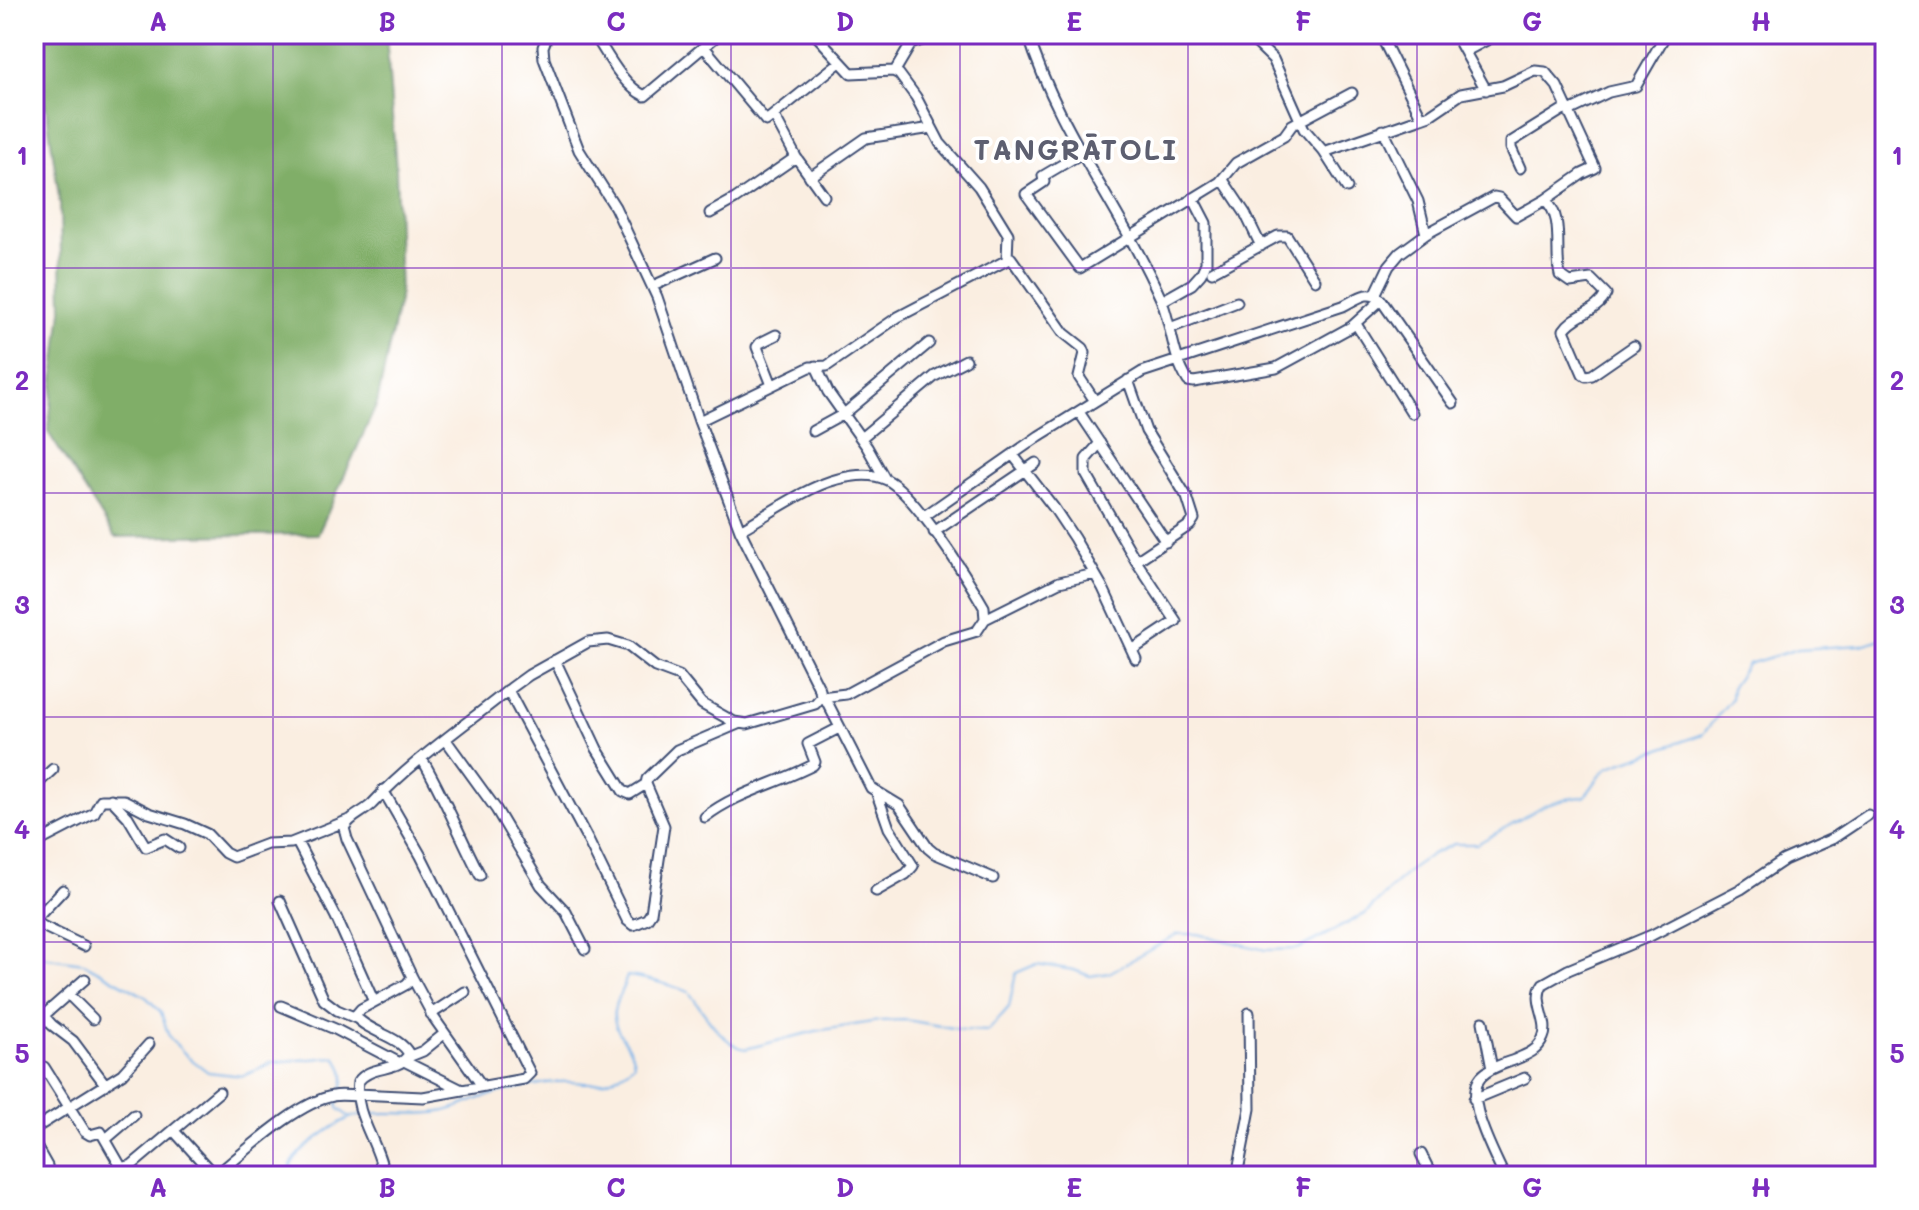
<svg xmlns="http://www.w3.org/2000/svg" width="1919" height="1210" viewBox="0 0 1919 1210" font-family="Mali,sans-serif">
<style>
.forest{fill:#80ae67;stroke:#4e6e62;stroke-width:2}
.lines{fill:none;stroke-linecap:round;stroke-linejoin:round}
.stream{stroke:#77b2e9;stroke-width:2}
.minor-casing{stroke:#3c4c72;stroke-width:13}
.minor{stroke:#fff;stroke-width:9}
.grid{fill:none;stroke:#7b2cbf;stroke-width:2;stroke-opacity:0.55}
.labels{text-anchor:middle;stroke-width:7;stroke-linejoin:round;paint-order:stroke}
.district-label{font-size:28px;font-weight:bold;letter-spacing:2px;fill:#5d5f70;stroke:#fff}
.neatline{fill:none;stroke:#7b2cbf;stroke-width:3}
.grid-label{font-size:26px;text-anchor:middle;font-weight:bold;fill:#7b2cbf}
</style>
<rect width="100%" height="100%" fill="#fff"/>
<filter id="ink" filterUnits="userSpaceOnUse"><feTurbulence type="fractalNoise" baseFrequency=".0125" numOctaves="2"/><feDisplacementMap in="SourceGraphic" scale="16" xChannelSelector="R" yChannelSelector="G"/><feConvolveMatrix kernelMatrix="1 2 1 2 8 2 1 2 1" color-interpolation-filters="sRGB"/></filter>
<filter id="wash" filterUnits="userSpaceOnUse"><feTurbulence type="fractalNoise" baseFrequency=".006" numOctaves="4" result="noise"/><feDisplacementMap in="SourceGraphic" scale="32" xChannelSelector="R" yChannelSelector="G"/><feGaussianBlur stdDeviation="1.8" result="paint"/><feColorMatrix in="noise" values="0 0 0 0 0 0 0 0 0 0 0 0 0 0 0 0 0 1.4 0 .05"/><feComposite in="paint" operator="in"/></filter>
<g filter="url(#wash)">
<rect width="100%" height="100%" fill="#faeee1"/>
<path class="forest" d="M34,34H386L396,169L400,295L377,404L318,534L115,537L48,432L62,310L60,204L47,112L34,67Z"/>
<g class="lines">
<path class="stream" d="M34,956L84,963L146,997L161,1012L169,1037L187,1056L208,1072L243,1076L274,1062L335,1057C344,1068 347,1077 341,1091
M337,1100L338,1108L349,1117
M367,1114C391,1111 415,1116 440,1112C454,1110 468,1103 481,1098C501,1091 526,1086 547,1083C587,1077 596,1096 634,1064C633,1044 612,1033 614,1012C615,1000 624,988 627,976C648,978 670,985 689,992C702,1010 723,1045 745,1049L816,1031L879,1021L906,1020L964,1030L988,1031L1009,1007L1016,973L1037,964L1074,970L1090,976L1109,973L1178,934H1197L1266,950L1298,949L1365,914L1412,868L1432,854L1454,844H1477L1543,806L1571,798L1584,797C1594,787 1597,776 1609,767L1703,734L1731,699L1732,687L1748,664L1798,649L1861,645L1885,638
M288,1176C289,1172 290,1167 292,1163C301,1148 343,1117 360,1115"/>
</g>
</g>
<g filter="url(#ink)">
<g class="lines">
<defs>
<path id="minor" d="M594,34C607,54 623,86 645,96L719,34
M815,34L851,73L893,71L899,74L916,97L940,143L979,187L1008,234L1007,259
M1028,34C1057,129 1121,209 1161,299C1172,326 1172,356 1188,381L1194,382L1276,368L1351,327L1381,300
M1247,34L1273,59L1304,129L1324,152L1347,188
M1398,34L1386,40L1385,44L1422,118
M1455,34L1486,90
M704,47L766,121L840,62
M1466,51L1498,34
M895,71L911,44L939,34
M1569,111L1609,92L1636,86L1666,34
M774,116L796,157L824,196
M1383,130L1418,201L1426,234
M1324,152L1430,115L1461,94L1503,86L1535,71L1545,72L1557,86L1595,168L1582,174L1545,200
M1082,153L1043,176L1044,182L1026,194L1080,268L1220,182L1236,163L1284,136L1292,125L1352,93
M1520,168L1511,148V142L1567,107
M810,177L866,138L932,128
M1223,180L1245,213L1261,246
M710,213L735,199L796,157
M1212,272L1278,236H1287L1315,280
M653,286L715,258
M1375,295L1389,266L1400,253L1426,234L1494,197L1499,198L1516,216L1545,200C1565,217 1554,252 1560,275L1570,282L1591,279L1606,294C1597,313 1574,314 1564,330L1583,374L1586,376L1592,375L1634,346
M1162,301L1192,284L1201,274L1206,263V223L1193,198
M1356,324L1412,413
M1170,328L1237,302
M816,366L828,392L867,447L885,479
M1128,380L1146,431L1187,497L1194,519L1190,525L1136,561
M772,385L757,347L760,343L776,335
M1079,412L1166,542
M699,421L810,367L827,366L898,317L1011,258L1064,333L1083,348L1085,353L1079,377L1095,401
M813,431L844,414L929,343
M861,438L935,376L966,360
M1100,443L1086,459V474L1136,561L1176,621L1132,650
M1013,455L1054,508L1074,538L1103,588L1136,659
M923,517L1039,436L1142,372L1343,306C1356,300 1368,288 1381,300L1453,403
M740,530C769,514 806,487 838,479C853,475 873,473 887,480C914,493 968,579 984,607L985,619L977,631L944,641L846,694L821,697
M934,532L1036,463
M985,619L1059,582L1095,574
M555,660L597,749L623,791L630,794L646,784
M508,690L588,840L627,920L633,925L647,919L651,913L664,826L646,784L647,779L677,750L740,723
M825,698L871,788L899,805L928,848L934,853L993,878
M446,740L496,809L541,885L566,912L585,949
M422,759C444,796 460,837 480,875
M34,787L53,769
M111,799L128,817L146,847L165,839L179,848
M705,817C737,792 777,784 813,765L815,762L808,744L839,728
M297,842L336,917L374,1002
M34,844L94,813L101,800H124L149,813L185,824L207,834L225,853L233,857L267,844L291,843L349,820
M876,891L906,874L913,866L889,828L877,794
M280,901L324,1000L337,1010L356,1018
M34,921L63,890
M34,922L84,946
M412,977L434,1018L482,1086
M68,994L93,1019
M34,1005L52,1025L73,1041L105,1084
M281,1006L335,1029L400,1063
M431,1014L465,992
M43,1016L85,979
M1483,1022L1492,1069
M408,1057L423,1051L444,1034
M404,1061L462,1090
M44,1067L85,1132L90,1135L101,1132L120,1165L121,1176
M357,1094L423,1097L524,1079L530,1073L421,856L383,790
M1474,1099L1525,1078
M34,1129L122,1074L149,1044
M174,1131L215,1176
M106,1139L134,1115
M34,1143L47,1166L36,1176
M1421,1154L1432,1176
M121,1168L132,1165L219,1092
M215,1176C245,1152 296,1103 333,1096C341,1094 350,1096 358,1096
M384,1176C380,1144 353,1115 358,1082C370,1064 398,1073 409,1054C399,1035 369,1033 355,1016L361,1009L407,984L412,977L347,839L344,828C350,816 363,813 372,804C413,760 464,726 511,688L529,675L588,642L608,640L628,646L655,667L679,676L702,704L734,722L747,724L815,704L821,697L820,690L740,530L699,421L657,297L615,207L579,150L544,59L543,47L548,34
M1237,1176L1250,1109L1249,1013
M1504,1176C1494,1153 1463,1098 1481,1077C1489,1068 1503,1064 1514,1060C1526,1055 1538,1051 1543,1038C1551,1021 1531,1001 1543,984L1568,970L1652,935L1741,889L1784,860L1832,839L1868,815"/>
</defs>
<use href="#minor" class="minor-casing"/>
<use href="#minor" class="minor"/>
</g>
</g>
<path class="grid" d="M273,34V1176M502,34V1176M731,34V1176M960,34V1176M1188,34V1176M1417,34V1176M1646,34V1176M34,268H1885M34,493H1885M34,717H1885M34,942H1885"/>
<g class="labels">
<g class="district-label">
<text x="1076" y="160">TANGRĀTOLI</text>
</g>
</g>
<rect width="1919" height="1210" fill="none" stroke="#fff" stroke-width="88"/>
<rect x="44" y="44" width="1831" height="1122" class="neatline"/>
<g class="grid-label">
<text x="158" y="31">A</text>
<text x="387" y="31">B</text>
<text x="616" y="31">C</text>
<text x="845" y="31">D</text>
<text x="1074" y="31">E</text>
<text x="1303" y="31">F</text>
<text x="1532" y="31">G</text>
<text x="1761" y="31">H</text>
<text x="22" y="165">1</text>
<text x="1897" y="165">1</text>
<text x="22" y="390">2</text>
<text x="1897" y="390">2</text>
<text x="22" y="614">3</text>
<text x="1897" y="614">3</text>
<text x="22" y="839">4</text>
<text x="1897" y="839">4</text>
<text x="22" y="1063">5</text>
<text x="1897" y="1063">5</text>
<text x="158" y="1197">A</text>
<text x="387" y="1197">B</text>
<text x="616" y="1197">C</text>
<text x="845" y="1197">D</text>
<text x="1074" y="1197">E</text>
<text x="1303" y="1197">F</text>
<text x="1532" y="1197">G</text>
<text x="1761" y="1197">H</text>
</g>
</svg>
